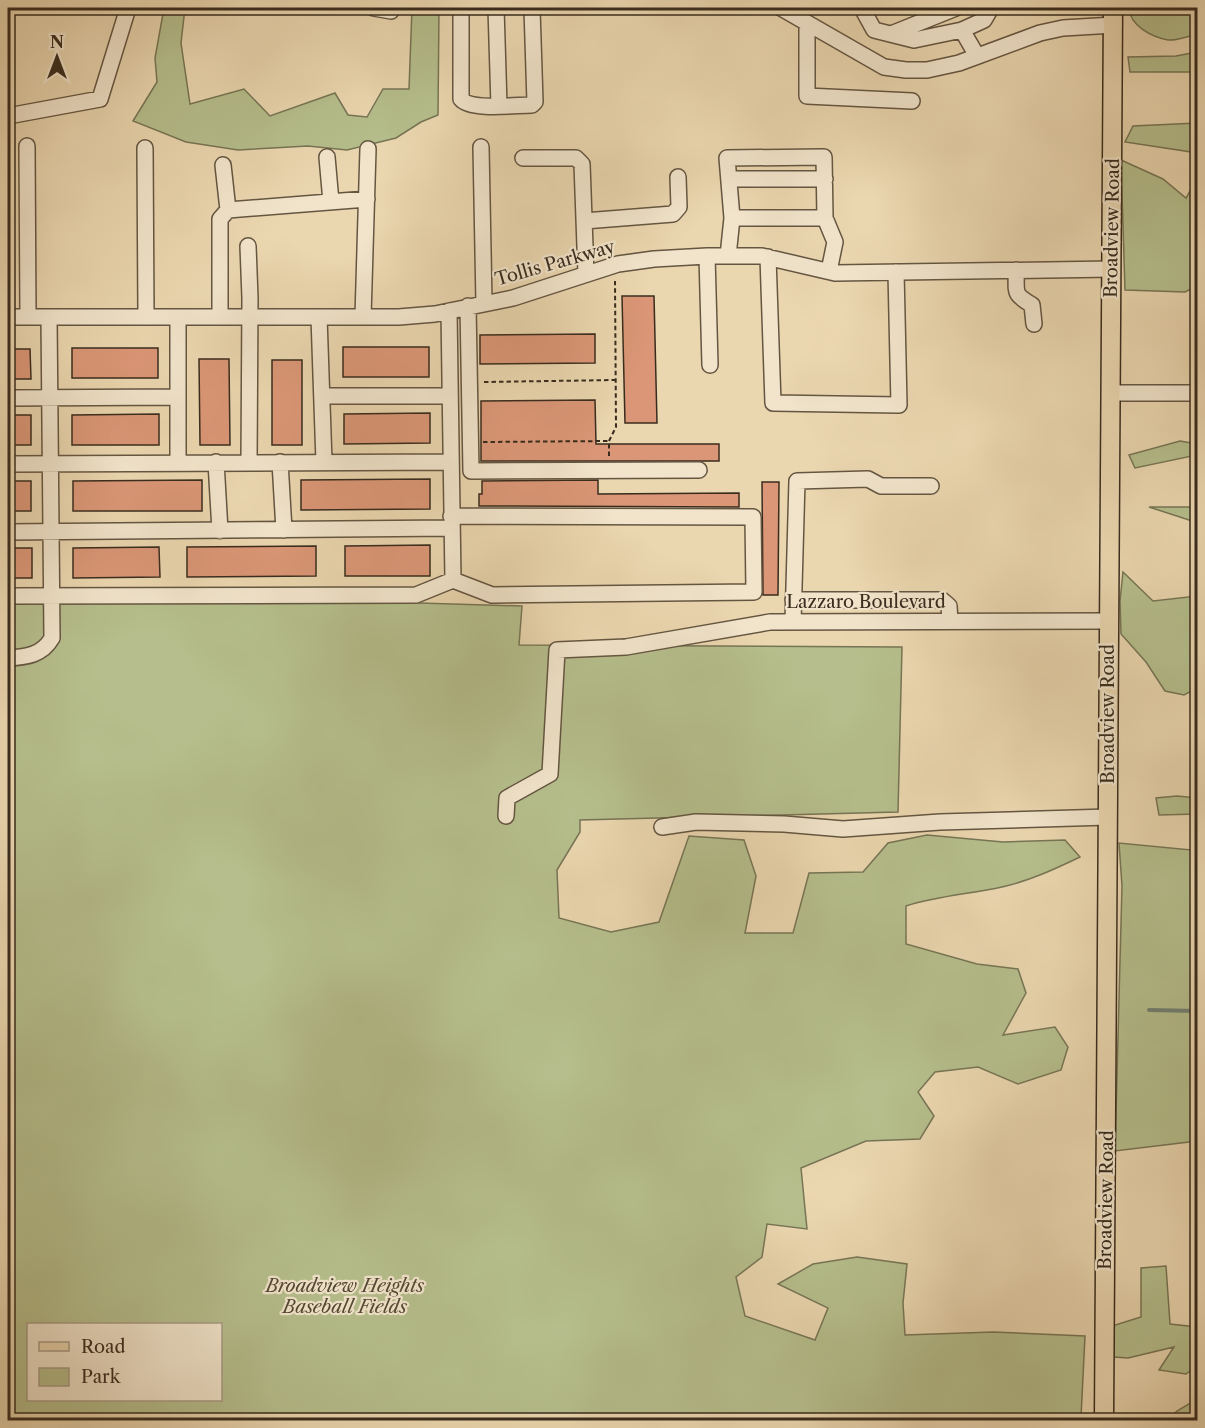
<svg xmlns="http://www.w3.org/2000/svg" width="1205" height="1428" viewBox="0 0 1205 1428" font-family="'Libre Caslon Text',serif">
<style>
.green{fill:#b5be8c;stroke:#777555;stroke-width:1.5;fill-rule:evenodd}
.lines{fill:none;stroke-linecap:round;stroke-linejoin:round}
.stream{stroke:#728173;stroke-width:4}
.building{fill:#da9676;stroke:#392c1e;stroke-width:1.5}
.minor-casing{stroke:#655642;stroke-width:18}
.major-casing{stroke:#392c1e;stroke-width:21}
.path{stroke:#392c1e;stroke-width:2;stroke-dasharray:4.5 3;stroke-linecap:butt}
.minor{stroke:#f1e4cb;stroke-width:15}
.major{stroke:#ead6af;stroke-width:18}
.labels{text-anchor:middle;stroke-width:4.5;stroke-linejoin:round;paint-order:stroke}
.street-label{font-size:18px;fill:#392c1e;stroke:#f1e4cb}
.park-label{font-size:18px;font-style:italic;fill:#524934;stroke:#f1e4cb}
</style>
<rect width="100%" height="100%" fill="#ead6af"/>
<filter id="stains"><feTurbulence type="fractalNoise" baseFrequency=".00333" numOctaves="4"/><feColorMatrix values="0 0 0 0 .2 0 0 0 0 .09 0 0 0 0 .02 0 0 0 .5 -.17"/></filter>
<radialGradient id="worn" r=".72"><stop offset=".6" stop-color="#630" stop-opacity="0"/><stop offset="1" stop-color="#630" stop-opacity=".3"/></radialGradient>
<path class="green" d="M164,8H185L181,43L190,104L244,89L270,116L335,93L348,115L367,117L383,89H409L412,8H439L438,115L421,122L396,138L347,150L308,146L238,150L186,142L133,121L157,82L155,58Z
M1129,8H1197V34C1189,36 1177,41 1168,40C1152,37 1130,26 1129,8Z
M1197,52V72H1130L1128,57L1176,56Z
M1197,123V286L1185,292L1125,290L1121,160L1163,179L1186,198L1195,182L1191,152L1125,142L1133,126Z
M1180,441L1197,444V455L1135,468L1129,455Z
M1149,507H1197V520H1189Z
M1123,572L1153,601L1197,596V688L1184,695L1165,691L1146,662L1121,634L1120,601Z
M353,601L522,606L519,645L902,647L898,812L580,820V832L557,870L559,918L611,932L659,922L689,836L744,840L756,876L745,933H793L809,873L863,872L888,843L927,835L1003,842L1065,840L1080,857C1055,869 1029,881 1002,887C970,894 937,896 906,906V944L977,964L1018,969L1026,993L1003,1035L1055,1027L1068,1047L1061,1070L1018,1084L978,1067L935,1072L918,1092L934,1116L920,1139L866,1141L801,1168L807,1229L767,1224L762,1257L736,1277L745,1316L815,1340L828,1308L778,1284L813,1264L857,1257L907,1264L903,1303L905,1335L993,1332L1085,1336L1081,1417L994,1420L925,1419L910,1420H8V602ZM28,1324H220V1400H28Z
M1177,796L1197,798V814L1159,815L1156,798Z
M1197,818V1141L1115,1151L1122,886L1119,843L1191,850Z
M1166,1266L1170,1324L1197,1327V1366L1186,1374L1159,1370L1174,1347L1128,1358L1114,1357L1112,1326L1141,1317V1268Z
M1197,1399V1420H1167L1177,1411Z"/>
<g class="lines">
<path class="stream" d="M1149,1010L1198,1011"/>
</g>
<path class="building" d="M622,296H654L657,423H625Z
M595,334V363L480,364V335Z
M343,347H429V377H343Z
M72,348H158V378H72Z
M8,349H30L31,379H8Z
M199,359H229L230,445H200Z
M272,360H302V445H272Z
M595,400L596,444H719V461H481V401Z
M430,413V443L344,444V414Z
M159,414V445H72V415Z
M8,415H31V445H8Z
M430,479V509L301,510V480Z
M202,480V511H73V481Z
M598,480V494L739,493V507L479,506V494H482V481Z
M8,481H31V511H8Z
M762,482H779L778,595H763Z
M430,545V576H345V546Z
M316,546V576L187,577V547Z
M159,547L160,577L73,578V548Z
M8,548H32V578H8Z"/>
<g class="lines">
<defs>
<path id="minor" d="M374,8L391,11L392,8
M461,8V99C471,111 516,105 532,105L535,102L532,9L534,8
M496,8L499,106
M781,8L884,67L906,70H927L959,63L1040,33L1063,28L1114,25
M868,8L863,10L874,30L914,40L962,30L984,20L991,8
M807,23V96L912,101
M962,30L977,56
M891,34L956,8
M8,116L100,99L128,8
M27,146L28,317
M481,147L484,303
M145,148L146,317
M327,157L331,202
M523,158H576L582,164L586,274
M223,165L228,210
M729,179H825
M825,218L824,157L727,158L732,218H825L835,242L829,271
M584,221L673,214L679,207L678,177
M248,246L250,298L249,462
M707,256L710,365
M728,256L732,218
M768,257L773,403L899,405L896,272
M1016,270C1017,293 1012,293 1032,305L1034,324
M468,306L471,471L699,470
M449,311L453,580
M8,317H399L435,314L513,298L618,264L654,259L707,256H762L835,273L1112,269
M178,317V462
M220,317V219L228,210L367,199
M319,317L324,462
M363,317L368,149
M1111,393H1198
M322,396H450
M8,398L178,397
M216,462L220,531
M280,462L284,530
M8,464L451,462
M8,532L451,528
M8,596L416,595L453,580L492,595L754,592L753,517L451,516
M793,600H942L949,606L950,621
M793,622L797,481L868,479L881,486H931
M8,658C27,657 42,655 52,638L49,317
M506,816L507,798L550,774L557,650L626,647L770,622L1109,621
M662,827L696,822L784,824L843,829L940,822L1108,817"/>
<path id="major" d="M1104,1420L1113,8"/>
</defs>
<use href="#minor" class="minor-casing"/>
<use href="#major" class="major-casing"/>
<path class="path" d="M484,382L616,380
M483,442L609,441
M609,456V441L616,427L615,281"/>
<use href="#minor" class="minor"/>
<use href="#major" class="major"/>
</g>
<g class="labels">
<g class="street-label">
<text transform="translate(1112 228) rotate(-89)" y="6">Broadview Road</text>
<text transform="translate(555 263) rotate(-16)" y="6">Tollis Parkway</text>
<text x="866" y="608">Lazzaro Boulevard</text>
<text transform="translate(1108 714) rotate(-90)" y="6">Broadview Road</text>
<text transform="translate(1106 1200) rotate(-89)" y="6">Broadview Road</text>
</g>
<g class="park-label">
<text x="345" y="1292">Broadview Heights<tspan x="345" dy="21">Baseball Fields</tspan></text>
</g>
</g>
<rect width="1205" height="1428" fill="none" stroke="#ead6af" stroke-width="30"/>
<rect x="9" y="9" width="1187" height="1410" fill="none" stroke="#392c1e" stroke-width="3"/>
<rect x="15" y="15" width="1175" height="1398" fill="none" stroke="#392c1e" stroke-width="1.5"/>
<rect x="27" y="1323" width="195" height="78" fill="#f1e4cb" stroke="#a79a86" stroke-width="1.5"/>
<rect x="39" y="1342" width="30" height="9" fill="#ead6af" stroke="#a79a86" stroke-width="1.5"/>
<text x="81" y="1353" font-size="18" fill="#392c1e">Road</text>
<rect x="39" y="1368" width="30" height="18" fill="#b5be8c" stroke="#a79a86" stroke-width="1.5"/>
<text x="81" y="1383" font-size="18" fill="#392c1e">Park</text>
<g transform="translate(57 57)" stroke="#f1e4cb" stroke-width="4.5" paint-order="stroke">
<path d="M0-4.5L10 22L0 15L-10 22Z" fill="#392c1e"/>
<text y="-9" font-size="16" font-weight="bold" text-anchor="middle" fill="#392c1e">N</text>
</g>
<rect width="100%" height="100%" filter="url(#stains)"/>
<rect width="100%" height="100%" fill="url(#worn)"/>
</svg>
